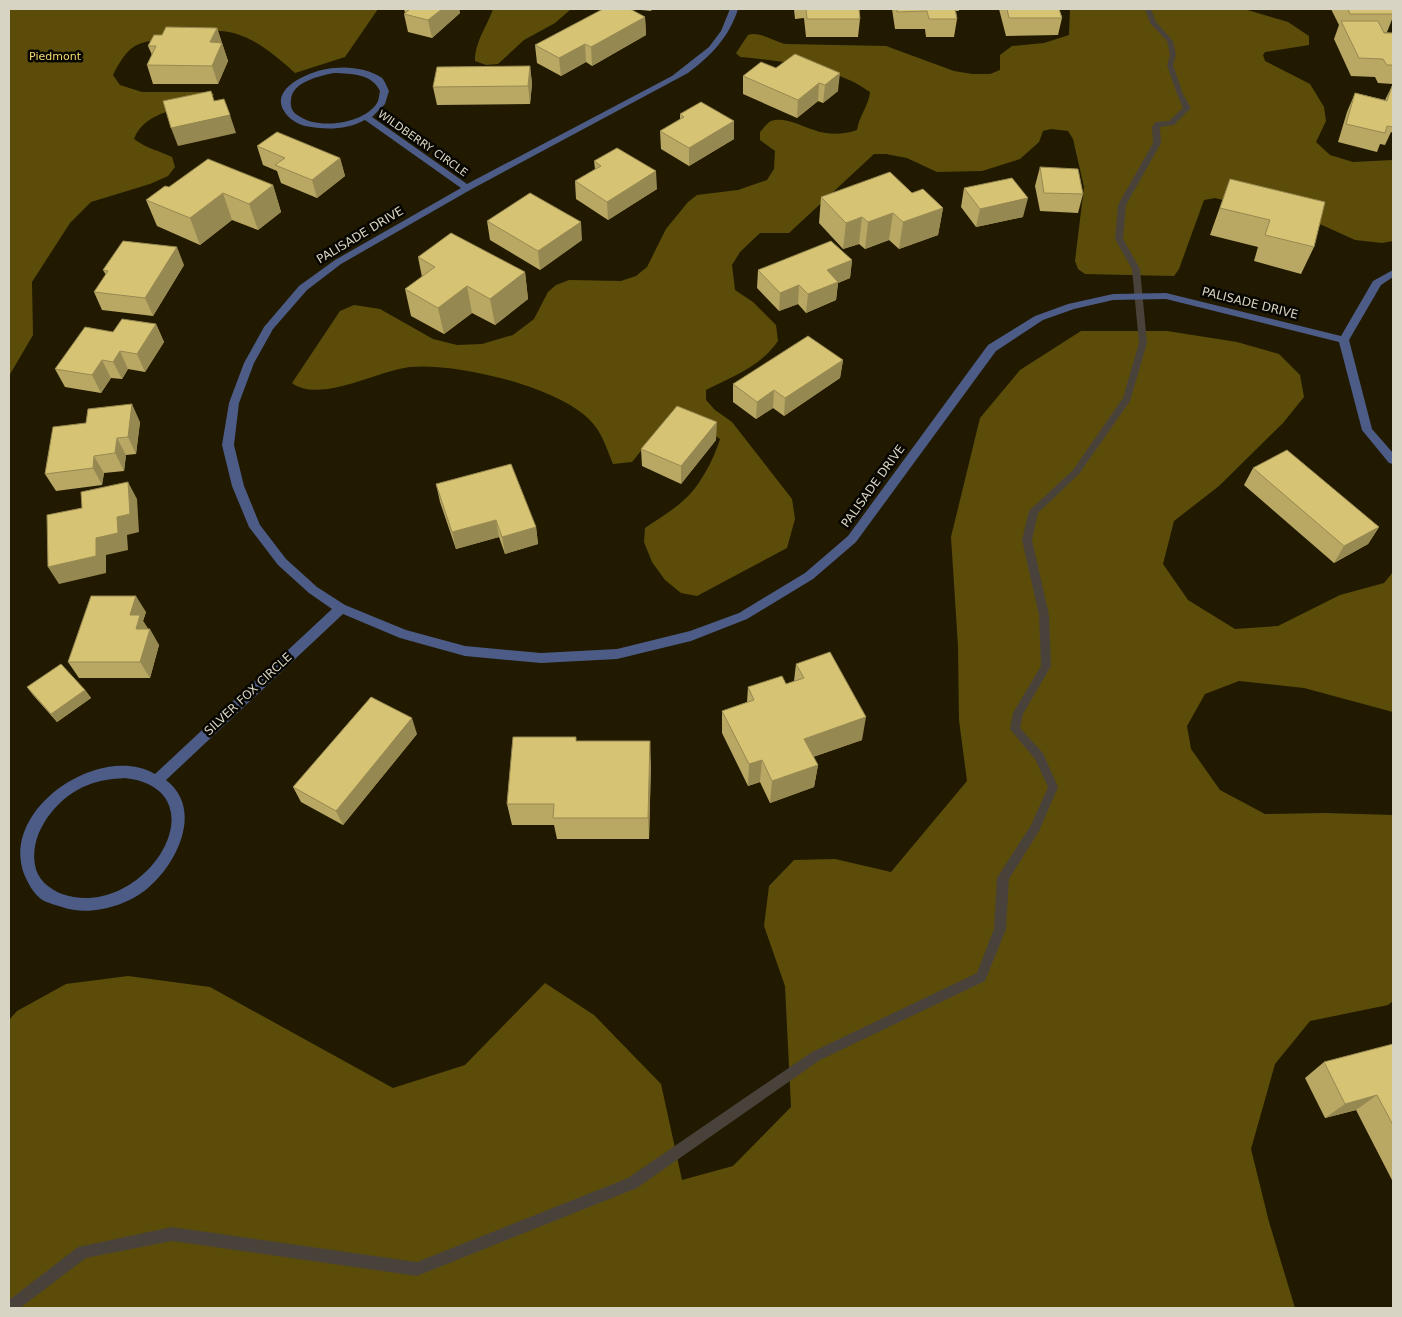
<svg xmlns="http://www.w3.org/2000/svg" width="1402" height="1317" viewBox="0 0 1402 1317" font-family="'DejaVu Sans',sans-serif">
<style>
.forest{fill:#5b4d09}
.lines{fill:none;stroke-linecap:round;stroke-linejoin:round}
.stream{fill:#49423a;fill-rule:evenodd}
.minor{fill:#4c5c87;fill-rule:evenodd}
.wall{fill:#b9a864}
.shaded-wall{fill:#968851}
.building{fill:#d7c374;stroke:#968851}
.labels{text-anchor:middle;stroke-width:5;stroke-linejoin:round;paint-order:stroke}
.far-park-label{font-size:11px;fill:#f5da6d;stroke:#080600}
.far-street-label{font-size:11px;fill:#d8d4c3;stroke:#080600}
.street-label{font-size:12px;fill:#d8d4c3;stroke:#080600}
</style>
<rect width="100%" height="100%" fill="#211a00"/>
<path class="forest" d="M9,9H378L345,57L295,73C274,54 249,32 219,31C205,30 191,35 177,37C140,43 132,38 113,75L120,85L142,92H209L214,94L210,102C184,108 145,110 134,139C147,149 158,150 172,157L175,167L168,176L150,184L91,202L70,223L32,282L33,335L9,376Z
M493,9H571L555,23L524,40L498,64L486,65L475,61C475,41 487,27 493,9Z
M1070,9H1244L1288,22L1309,36V45L1265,52L1263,55L1265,61L1310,84L1324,107L1326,121L1316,142L1330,155L1353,162L1393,160V241L1382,243L1355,240L1322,225L1215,198L1204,200L1179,269L1174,276L1085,274L1078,269L1075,261L1084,187L1073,139L1068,131L1051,129L1043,131L1039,142L1020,159L982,171L937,172L907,158L886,154H874L789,233H760L740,252L732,265L735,290L753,302L776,325L778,341C760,367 734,376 706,390V400L715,410L732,422L792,499L795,519L787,548L697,596L681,593L665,580L652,562L644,542L645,528C658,519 672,511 684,500C700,486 714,459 720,439L695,422L649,441L632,462L613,464C608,452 603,436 595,426C568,388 455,362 410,367C379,370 320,404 292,383L340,311L354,305L380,309L433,339L457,345L482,344L513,335L534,319L548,292L556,285L569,280L621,281L636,276L647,267L666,229L688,202L697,195L738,190L767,180L774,169L775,151L760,140V132C763,129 767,123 771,121C784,116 802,126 814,130C827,135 843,135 857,130C859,116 869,105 870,92C834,66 783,61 740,57L736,53L748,35C759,31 774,41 785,44L886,46L954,71L972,74H990L1000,70V55L1012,46L1044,43L1069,35Z
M1081,331H1167L1237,342L1279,354L1300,375L1304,397L1283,423L1219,486L1174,521L1163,564L1188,600L1235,629L1278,626L1340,595L1384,583L1393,572V712L1304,688L1239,681L1205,694L1187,726L1191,749L1220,790L1265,814L1325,813L1393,815V1001L1388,1005L1310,1021L1275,1064L1251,1149L1269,1222L1295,1308H9V1020L17,1011L66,984L128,976L210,987L393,1088L465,1065L545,983L594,1015L661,1084L682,1180L733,1166L791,1107L785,986L764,926L769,886L794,860L835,859L891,872L967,781L959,720L958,646L951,537L980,418L1020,370Z"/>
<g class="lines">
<path class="stream" d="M1145,9H1151L1156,22L1173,41L1176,55L1173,65L1183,94L1191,108L1174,125L1160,127L1161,143L1126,205L1123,239L1140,269L1147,343L1130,401L1079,474L1038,513L1032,540L1049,615L1051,666L1023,714L1020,728L1043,753L1058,787L1039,831L1009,879L1006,929L985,981L820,1060L637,1188L417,1276L172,1241L86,1258L20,1308H9V1300L78,1247L172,1227L417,1262L628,1178L812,1052L977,973L994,929L997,878L1031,825L1048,787L1035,759L1010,729L1013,713L1041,666L1039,615L1022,540L1029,511L1073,470L1123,398L1139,343L1132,269L1115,239L1118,205L1153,143L1152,127L1156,122L1169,121L1183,108L1177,94L1167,65L1170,55L1167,41L1150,23Z"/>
<path class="minor" d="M730,9H738C729,37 712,55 688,73L470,190L341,264L307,290L273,329L254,363L239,403L234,445L244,486L260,525L286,559L317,587L345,605L406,630L465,646L541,653L617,649L690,631L739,613L805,573L848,536L988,345L1035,316L1068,304L1113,294L1166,293L1341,336L1373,281L1393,270V277L1381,285L1349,340L1372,429L1393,453V464L1389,463L1362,430L1339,342L1166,299L1113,300L1074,309L1043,320L996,351L856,542L813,579L747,619L691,641L617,659L541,663L465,656L400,638L343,614L166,780C204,809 177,864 148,888C127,906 89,917 62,907C56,905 47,903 41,899C33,893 28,883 24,874C0,810 99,742 155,774L332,609L309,593L278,565L249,527L232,486L222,445L229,403L244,363L264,327L299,286L335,260L461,188L365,120C346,130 326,130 305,126C298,124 291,120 286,114C265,88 314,69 334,68C348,66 370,69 382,78C385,81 387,87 389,91L385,104L372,117L467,184L672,76L709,47L721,31ZM334,73C352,74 371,73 380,91C379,95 379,100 377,103C364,124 318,130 299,116C292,112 290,107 291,100C292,82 319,76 334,73ZM125,778C225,790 145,922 62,894C49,889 37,879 35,865C29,832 58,796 88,785C100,780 112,779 125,778Z"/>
</g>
<path class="wall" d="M404,9H459L460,13L432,38L408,32L404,14L405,13Z
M603,9H652L651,11L631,9L645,17L646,35L592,66L586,62L561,76L537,63L535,45Z
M794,9H859L860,19L858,37H806L804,18L795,19Z
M892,9H959V11H956L957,19L954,37H926L925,29H895Z
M999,9H1059L1062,18L1058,35L1006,36Z
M1331,9H1393V17L1387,32H1383L1393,33V84L1378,83L1375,77L1351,76L1334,39L1339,25Z
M217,28L228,61L218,84H153L147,65L152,55L148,46L162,35Z
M795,54L838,91L823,103L818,101L797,118L743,94V76L776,68Z
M530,66L532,84L530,104L437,105L433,87Z
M1392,86H1393V133L1391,132L1385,145L1380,144L1377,152L1338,142L1347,112L1355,93L1385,100Z
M680,114L734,121V139L689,166L661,149L660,131L680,119Z
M257,146L340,158L345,176L317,198L281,183L277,171L263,165Z
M594,161L657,189L608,220L576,199L575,181L595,169Z
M1040,167L1083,194L1078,213L1040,211L1035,186Z
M1230,179L1314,247L1301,274L1254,261L1258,247L1210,235Z
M273,185L281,212L258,230L232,220L200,245L157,226L146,200L169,187Z
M964,188L1023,217L976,227L961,207Z
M912,193L943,208L938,235L899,249L889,240L865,249L859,244L843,249L819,223L821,197Z
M487,221L582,240L540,270L490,240Z
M418,257L525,272L528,299L495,325L472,313L444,334L411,316L405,289L422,277Z
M852,260L850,278L838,283L836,300L806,313L798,304L779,311L757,288L758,270Z
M184,265L153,316L102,310L94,292L106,275L103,270Z
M156,324L164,342L145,372L128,369L122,379L111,378L101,393L65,387L55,369L113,332Z
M843,360L840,378L784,416L773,408L756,419L733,402V384Z
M140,422L136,454L126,455L124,471L104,473L102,485L56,491L45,474Z
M716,440L681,484L642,466L641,449Z
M1253,468L1379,527L1368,544L1334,563L1244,485Z
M436,484L536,527L538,544L505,554L499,537L456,549L440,502Z
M146,612L143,621L159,645L150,678H79L68,662Z
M796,664L862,740L813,757L818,765L814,787L770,803L760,782L748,786L722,733V711L747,702L748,687L786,684L794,681Z
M27,687L85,690L91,698L57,722L33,695Z
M417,734L343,825L301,802L293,787Z
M577,741L651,763L649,839H557L554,825H512L507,804Z
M1393,1044V1182L1356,1110L1325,1118L1305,1078L1324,1062Z"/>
<path class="shaded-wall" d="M442,9H459L460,13L432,38L428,20Z
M645,17L646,35L592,66L591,47Z
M217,28L228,61L218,84L212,66L210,42Z
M585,44L586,62L561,76L559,58Z
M530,66L532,84L530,104L528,86Z
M840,73L838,91L823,103L825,85Z
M819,83L818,101L797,118L798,100Z
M230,115L236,133L178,146L171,128Z
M734,121V139L689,166V148Z
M340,158L345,176L317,198L312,180Z
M656,171L657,189L608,220L607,202Z
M273,185L281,212L258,230L249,204Z
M223,193L232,220L200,245L190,218Z
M1028,198L1023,217L976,227L980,209Z
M943,208L938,235L899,249L903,222Z
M893,213L889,240L865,249L868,222Z
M862,217L859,244L843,249L846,223Z
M581,222L582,240L540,270L538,251Z
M177,247L184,265L153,316L145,298Z
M852,260L850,278L838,283L836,300L806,313L808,294L827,270Z
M525,272L528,299L495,325L490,299Z
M799,285L798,304L779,311L780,293Z
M467,286L472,313L444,334L438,308Z
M156,324L164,342L145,372L137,354Z
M120,351L128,369L122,379L113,362Z
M102,360L111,378L101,393L92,375Z
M843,360L840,378L784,416L785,398Z
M774,390L773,408L756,419L757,402Z
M132,404L140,422L136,454L128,437Z
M717,422L716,440L681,484V466Z
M117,438L126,455L124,471L115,453Z
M94,456L104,473L102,485L93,468Z
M128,482L137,499L139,532L127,535L128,550L106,555V573L59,584L48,567L96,538L117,517Z
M496,520L499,537L456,549L452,532Z
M536,527L538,544L505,554L502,537Z
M1379,527L1368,544L1334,563L1344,546Z
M136,596L146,612L143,621L149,631L150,629L159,645L150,678L140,662L136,629L130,615Z
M85,690L91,698L57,722L51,714Z
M866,717L862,740L801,761L804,739Z
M412,718L417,734L343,825L336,811Z
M650,741L651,763L649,839L648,818Z
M762,760L760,782L748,786L749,764Z
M818,765L814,787L770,803L772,781Z
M1377,1095L1356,1110L1325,1118L1345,1104Z"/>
<path class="building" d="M410,9H442L428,20L404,14Z
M603,9H630L645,17L591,47L585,44L559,58L535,45Z
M806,9H859L860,19H807Z
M897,9H955L957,19H929L927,11L897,12Z
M1007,9H1059L1062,18H1009Z
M1348,9H1392L1393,12V14H1350Z
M1341,21H1378L1384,33H1393V65H1387L1383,59L1359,58Z
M166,27L217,28L210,42L222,43L212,66L147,65L156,46H148L154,35H162Z
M795,54L840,73L825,85L819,83L798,100L743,76L761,62L776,68Z
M530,66L528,86L433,87L437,67Z
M1392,86H1393V127L1387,126L1385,133L1346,124L1355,93L1387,101Z
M211,91L214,101L224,99L230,115L171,128L163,101Z
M701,102L734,121L689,148L660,131L684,117L680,114Z
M277,132L340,158L312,180L275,165L285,158L257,146Z
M617,148L656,171L607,202L575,181L601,166L594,161Z
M208,159L273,185L249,204L223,193L190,218L146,200L165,186L169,187Z
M1040,167L1078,169L1083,194L1044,193Z
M890,172L912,193L923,189L943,208L903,222L893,213L868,222L862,217L846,223L821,197Z
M1012,178L1028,198L980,209L964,188Z
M1230,179L1325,202L1314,247L1265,235L1270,220L1220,208Z
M530,193L581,222L538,251L487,221Z
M451,233L525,272L490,299L467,286L438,308L405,289L435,267L418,257Z
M123,241L177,247L145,298L94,292L108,271L103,270Z
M831,241L852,260L827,270L838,282L808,294L799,285L780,293L758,270Z
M122,319L156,324L137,354L120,351L113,362L102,360L92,375L55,369L85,327L113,332Z
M808,336L843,360L785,398L774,390L757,402L733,384Z
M132,404L128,437L117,438L115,453L94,456L93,468L45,474L53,427L86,423L88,409Z
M677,406L717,422L681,466L641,449Z
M1287,450L1379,527L1344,546L1253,468Z
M511,464L536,527L502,537L496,520L452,532L436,484Z
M128,482L130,514L117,517L118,533L96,538V556L48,567L47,515L82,508L81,492Z
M91,596H136L130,615H140L136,629H150L140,662H68Z
M830,652L866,717L804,739L818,765L772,781L762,760L749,764L722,711L754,700L748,687L782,676L786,684L804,678L796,664Z
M61,664L85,690L51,714L27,687Z
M371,697L412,718L336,811L293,787Z
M513,737H576V741H650L648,818H553L554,804H507Z
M1393,1044V1125L1377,1095L1345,1104L1324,1062Z"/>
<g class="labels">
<g class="far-park-label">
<text x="55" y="60">Piedmont</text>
</g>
<g class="far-street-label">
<text transform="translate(423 143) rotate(35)" y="4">WILDBERRY CIRCLE</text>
</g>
<g class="street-label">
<text transform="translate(360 235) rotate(-31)" y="4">PALISADE DRIVE</text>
<text transform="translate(1250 303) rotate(14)" y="4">PALISADE DRIVE</text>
<text transform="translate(873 486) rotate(-54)" y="4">PALISADE DRIVE</text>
<text transform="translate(248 694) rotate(-43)" y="4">SILVER FOX CIRCLE</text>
</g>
</g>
<rect width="1402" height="1317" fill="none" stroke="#d8d4c3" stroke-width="20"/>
</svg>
